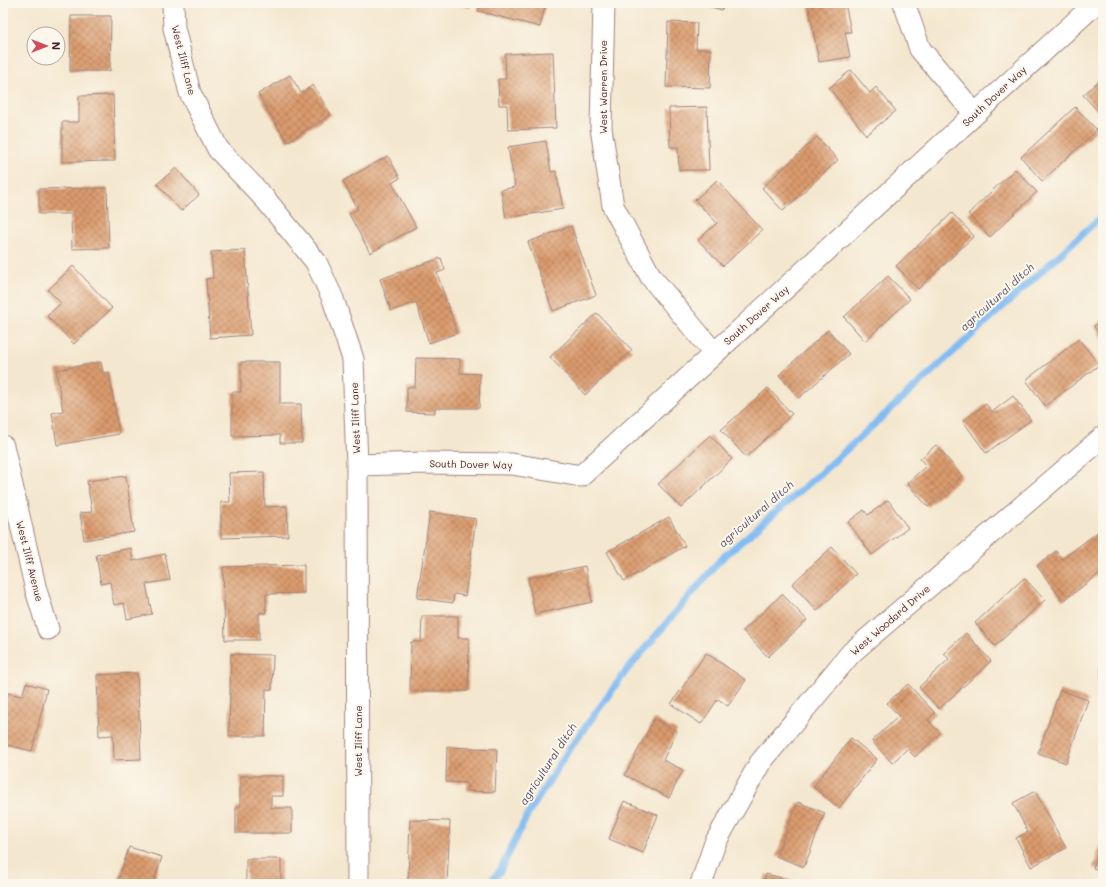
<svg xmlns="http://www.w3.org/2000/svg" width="1106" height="887" viewBox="0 0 1106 887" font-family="Mali,sans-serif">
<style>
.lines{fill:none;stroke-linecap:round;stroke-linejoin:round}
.stream{stroke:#81bcf3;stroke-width:7}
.building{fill:url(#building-cross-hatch)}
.minor-casing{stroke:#9f837d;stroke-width:23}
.minor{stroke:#fff;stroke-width:21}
.labels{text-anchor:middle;stroke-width:4;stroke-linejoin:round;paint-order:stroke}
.street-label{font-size:10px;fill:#4a1f2b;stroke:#fbf7ec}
.water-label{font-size:11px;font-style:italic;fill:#5a4e67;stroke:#fbf7ec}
</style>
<defs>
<pattern id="building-cross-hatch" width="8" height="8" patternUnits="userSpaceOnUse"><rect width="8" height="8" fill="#da9b6d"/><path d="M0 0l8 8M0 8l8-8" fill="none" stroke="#b37e5a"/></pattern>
</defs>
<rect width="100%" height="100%" fill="#fbf7ec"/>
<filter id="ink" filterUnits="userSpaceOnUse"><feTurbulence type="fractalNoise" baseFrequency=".025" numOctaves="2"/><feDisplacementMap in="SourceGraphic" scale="8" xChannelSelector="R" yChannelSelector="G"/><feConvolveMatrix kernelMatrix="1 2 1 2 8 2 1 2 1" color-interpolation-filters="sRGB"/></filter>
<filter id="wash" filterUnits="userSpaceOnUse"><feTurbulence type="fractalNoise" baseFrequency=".012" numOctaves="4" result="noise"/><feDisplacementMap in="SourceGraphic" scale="16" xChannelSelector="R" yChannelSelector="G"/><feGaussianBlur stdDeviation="0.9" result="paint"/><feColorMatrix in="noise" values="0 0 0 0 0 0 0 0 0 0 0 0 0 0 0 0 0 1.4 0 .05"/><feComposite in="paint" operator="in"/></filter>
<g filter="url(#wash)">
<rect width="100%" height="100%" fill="#f4e7cf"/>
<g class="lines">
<path class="stream" d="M489,884L500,871L527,816L568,751L626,671L721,559L821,473L1103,215"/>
</g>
<g id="blocks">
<path class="building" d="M451,3H471L470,8Z
M480,3H546L540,27L478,11Z
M696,3H724L722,10Z
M808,3H845L851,32H845L850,57L819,62Z
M71,16H111L110,71H70Z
M668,22L697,23L696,49H711L710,88L666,87Z
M553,52L556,128L508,130L507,105H499L498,79H506L505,54Z
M851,70L870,93L876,87L896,111L866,135L829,88Z
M290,75L301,93L313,85L331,115L287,142L258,94Z
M1103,77V117L1083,95Z
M113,95L115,161L62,162V122H79V96Z
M707,107L709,170H679L678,147H670L669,108Z
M1075,107L1097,130L1042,181L1021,157Z
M817,137L838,160L783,211L762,188Z
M546,141L551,172L556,171L563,209L506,218L501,190L515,187L508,147Z
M388,156L400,178L392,183L416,227L370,253L349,214L358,209L343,181Z
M176,168L199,195L181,211L157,184Z
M1015,169L1037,192L990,237L968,214Z
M717,180L762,230L723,266L698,240L717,223L695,200Z
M107,188L109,248L72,249L71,214H39V189Z
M952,213L974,236L918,289L896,266Z
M571,226L596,295L553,311L528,242Z
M245,250L251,335L210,338L206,279L213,278L211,252Z
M441,258L445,270L437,273L457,333L429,343L416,302L391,311L380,279Z
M73,266L112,308L74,344L47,316L61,303L48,290Z
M888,276L910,299L865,341L844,317Z
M597,313L632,350L585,395L550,357Z
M1103,320V340L1094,326Z
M828,330L849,354L799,398L779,375Z
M1079,339L1099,365L1045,406L1026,380Z
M416,358L460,359V373L480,374L479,408H435V413L407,412V387H415Z
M101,362L103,373L109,372L119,434L57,445L52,413L63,411L56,370Z
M241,362H280V404H301L302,443H280V435L232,436V392H241Z
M768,388L792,414L746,457L721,430Z
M1013,396L1031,420L986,453L963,421L986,404L992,412Z
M710,435L732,459L681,508L658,484Z
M936,445L962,476L928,507L907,483L926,466L920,459Z
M264,472L265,507L287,506L288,536L221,538V502H230L229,473Z
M126,476L134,532L84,540L80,513L92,512L87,481Z
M888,500L908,528L872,555L848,522L864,510L868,515Z
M430,512L476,519L465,596L454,594L453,603L417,598Z
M669,517L685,546L624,581L607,552Z
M1098,532L1103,540V571L1063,601L1037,566L1056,551L1062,559Z
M832,547L856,574L817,611L792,584Z
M131,548L133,561L165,554L170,580L146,584L152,614L127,619L124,603L114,605L110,582L101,584L96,555Z
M304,565V593L266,594V613H259V640H225L223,567Z
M585,566L592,602L535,614L528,578Z
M1024,578L1045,600L995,646L975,623Z
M782,594L807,620L768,657L743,631Z
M422,616H458V638H469L468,691H410L411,642H421Z
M966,633L991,661L939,709L919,687L949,659L944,653Z
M706,653L746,680L728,706L718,699L701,724L671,704Z
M231,654L273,655L272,690L266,689L265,736H229Z
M1101,667H1103V694H1101Z
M137,673L141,759L114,760L113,735L99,736L97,675Z
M26,683L47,689L32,751L3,744V692L22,696Z
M908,684L935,713L928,720L940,733L915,757L907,749L892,763L872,741L899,716L887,703Z
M1060,690L1088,700L1066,763L1038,753Z
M654,719L677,731L663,760L683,770L669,798L625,775Z
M851,738L877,759L839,808L813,787Z
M447,747L497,749L495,792L467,791V783L446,782Z
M240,776H283V796H271V808H292V833H236V807H240Z
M1035,791L1066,848L1031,867L1016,838L1028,832L1013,803Z
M624,801L658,815L643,853L609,839Z
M798,802L825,813L804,867L776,856Z
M410,820L450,821L447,883L408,882Z
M1103,836V871L1093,868Z
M129,847L162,857L153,884H117Z
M246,859H281V884H246Z
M766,874L801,883V884H763Z"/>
</g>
</g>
<g filter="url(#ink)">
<use href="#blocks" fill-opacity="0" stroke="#9f837d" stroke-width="1"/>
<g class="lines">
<defs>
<path id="minor" d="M173,3L174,28L190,93L218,149L266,200L316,262L333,299L353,359L357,465L358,884
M604,3L601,128L613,206L651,277L714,353
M904,3L920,49L975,114
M3,446L36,590L48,629
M357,465L426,463L512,464L581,476L1096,3
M701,884L715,843L760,763L851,653L1103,437"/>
</defs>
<use href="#minor" class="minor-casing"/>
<use href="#minor" class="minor"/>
</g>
</g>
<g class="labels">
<g class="street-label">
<text transform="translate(184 60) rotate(76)" y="4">West Iliff Lane</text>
<text transform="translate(603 87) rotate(-90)" y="4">West Warren Drive</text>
<text transform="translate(994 96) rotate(-43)" y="4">South Dover Way</text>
<text transform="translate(756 315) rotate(-42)" y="4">South Dover Way</text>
<text transform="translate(355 418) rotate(-92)" y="4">West Iliff Lane</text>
<text transform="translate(471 464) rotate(1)" y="4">South Dover Way</text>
<text transform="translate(30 561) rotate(76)" y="4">West Iliff Avenue</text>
<text transform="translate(890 620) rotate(-41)" y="4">West Woodard Drive</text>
<text transform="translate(358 741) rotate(-90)" y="4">West Iliff Lane</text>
</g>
<g class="water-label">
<text transform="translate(997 297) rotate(-42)" y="4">agricultural ditch</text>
<text transform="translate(756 514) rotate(-41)" y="4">agricultural ditch</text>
<text transform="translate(548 764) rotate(-57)" y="4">agricultural ditch</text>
</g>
</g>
<rect width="1106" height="887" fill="none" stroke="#fbf7ec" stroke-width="16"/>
<g transform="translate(46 46) rotate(90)"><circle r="19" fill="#fbf7ec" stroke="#b4a19f"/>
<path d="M0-3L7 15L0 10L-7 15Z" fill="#d1495b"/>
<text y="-6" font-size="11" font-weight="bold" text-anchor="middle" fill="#4a1f2b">N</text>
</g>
</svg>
